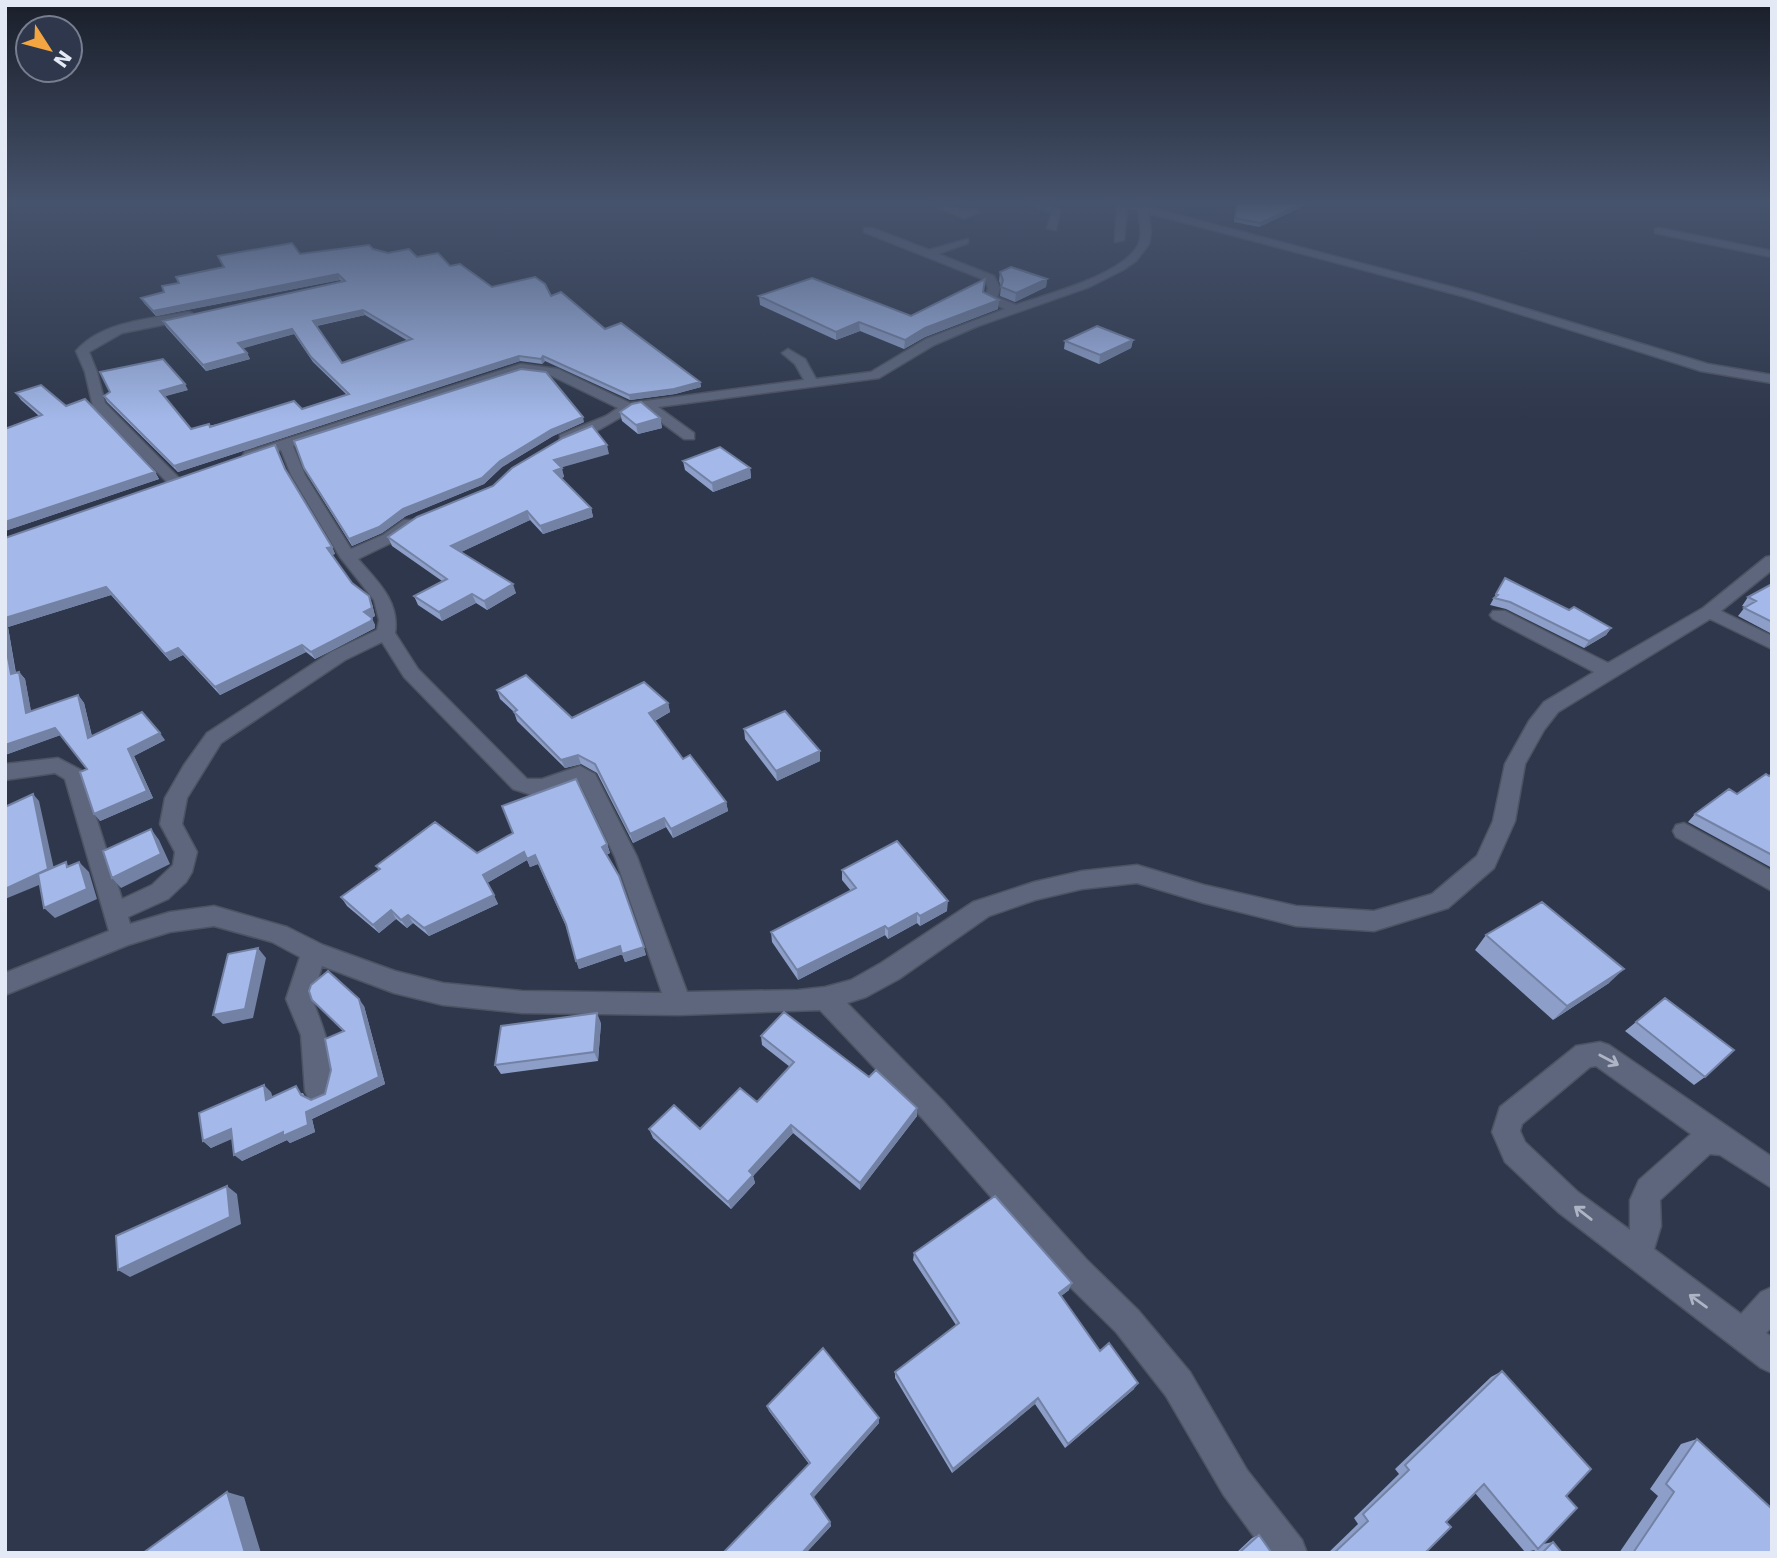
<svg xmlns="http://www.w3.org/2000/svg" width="1777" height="1558" viewBox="0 0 1777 1558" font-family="'DejaVu Sans',sans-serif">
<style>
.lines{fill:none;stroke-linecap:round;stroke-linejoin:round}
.minor-casing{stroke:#4c5363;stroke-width:3}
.minor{fill:#5d667c;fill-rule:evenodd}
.wall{fill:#8d9fc9;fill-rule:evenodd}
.shaded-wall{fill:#7382a4}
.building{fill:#a4b9ea;stroke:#7382a4;stroke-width:2;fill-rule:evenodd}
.oneway{stroke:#adb5c5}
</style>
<rect width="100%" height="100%" fill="#2e374b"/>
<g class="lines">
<defs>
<path id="minor" d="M927,203C944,202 958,213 974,209L979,212L964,218Z
M1027,203H1039L1060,210L1056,230L1047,228L1052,213Z
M1117,203H1148L1147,207L1474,293L1708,364L1772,375V383L1701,371L1466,297L1148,213L1151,231L1149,244L1136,261L1123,270L1089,287L978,326L934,345L879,378L658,407L694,433V439H684L643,409C619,412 585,446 560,441V435L606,416L618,408L550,375L522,372L293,446L305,475L351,549L383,535L404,520H416L418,523L416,526L395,541L358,559C377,581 400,601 395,633L418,669L527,779H542L580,766L595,774L637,857L687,992L798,990L825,987L851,980L881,963L973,902L1034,882L1082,871L1137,865L1204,885L1296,906L1374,911L1432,894L1477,856L1493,821L1505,764L1529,721L1544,702L1594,672L1493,619L1490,615L1493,611H1505L1608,663L1703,608L1766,557L1772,556V570L1721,611L1772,636V649L1710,619L1558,712L1544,730L1525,764L1515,821L1494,868L1448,908L1374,931L1296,926L1204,903L1137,883L1082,889L1035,900L989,916L899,979L866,997L847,1003L943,1101L1087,1260L1138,1310L1190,1372L1247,1470L1302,1540L1307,1553H1266L1223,1494L1166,1396L1116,1332L1065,1282L923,1119L820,1010L679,1015L522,1013L443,1005L394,993L322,966L312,999C323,1026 341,1072 329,1100L319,1104L309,1100L305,1091L301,1035L286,999L300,957L272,942L214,926L170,932L128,945L5,995V973L109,931L65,779L55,773L5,780V764L58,758L81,770L122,899L152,885L173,865L175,852L160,824L165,798L184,765L207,733L331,652L377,630L379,620L374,600L340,557L291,475L281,450L250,459L243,455L245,452L521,364L558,369L630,403L804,380L795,364L782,353L788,349L805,359L816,379L871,372L926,339L1005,309L985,299L988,288L985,280L864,232V228H872L929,250L968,239V243L938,254L994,276L1000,288L997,297L1016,305C1047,294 1125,275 1139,243C1143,233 1139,220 1138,210L1127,207L1124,240L1115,242ZM382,642L404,677L513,789L535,796L580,784L615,857L662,993L522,991L443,983L395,971L323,945L287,927L214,906L170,912L130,924L128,917L168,899L186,882L192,872L197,852L182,824L187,798L221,743L345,660Z
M1659,228L1772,251V257L1655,233V229Z
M188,312L192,313V319L122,333L89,352L97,372L105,403L179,478L182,481L179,484H169L93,407L85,372L76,351C102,321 151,319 188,312Z
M1684,823L1772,871V891L1676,837L1673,831L1676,825Z
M1600,1042L1609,1045L1772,1157V1188L1720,1155L1710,1154L1660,1200L1661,1226L1654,1249L1741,1314L1761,1292L1772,1287V1327L1766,1333L1772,1337V1373L1761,1368L1558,1212L1505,1162L1492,1132L1500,1107L1576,1046ZM1596,1066L1691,1134L1639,1180L1630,1200V1230L1578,1192L1525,1142L1520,1131L1522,1124L1590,1067Z"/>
</defs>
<use href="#minor" class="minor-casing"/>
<use href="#minor" class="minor"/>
</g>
<path class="wall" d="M1237,203H1308V204L1259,227L1234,222Z
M373,249L388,253L417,257L450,266L492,287L551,296L605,329L700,382L701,387L675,394L630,400L545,361L542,364L520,361L178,472L107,402L104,396L188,390L164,396L191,429L302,409L347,395L313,362L294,334L243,348L247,353L250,359L206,371L166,327L163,321L342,282L340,280L156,316L144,303L141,298L300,254ZM365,315L408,341L342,363L317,326Z
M1000,272L1047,279L1046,287L1015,302L1000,296L1001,286L999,281Z
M984,292L998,309L925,337L904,349L860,331L836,340L760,305L759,296L911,316Z
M1133,340L1131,348L1099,364L1064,349L1065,341Z
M16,393L66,406L155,472L159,479L5,531V429L39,416L21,400Z
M620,412L660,418L662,428L638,434L622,421Z
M584,422L553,436L502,467L484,484L406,516L382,533L352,546L307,474L294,441Z
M609,454L561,467L564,477L561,478L591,508L593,517L543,534L530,520L461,552L516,593L487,610L476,603L442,621L418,605L414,596L442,581L392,546L388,537L493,486Z
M683,461L750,468L751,478L713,492L685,470Z
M287,472L332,547L335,554L332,555L352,583L372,604L375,616L371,618L375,625V628L315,659L306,652L220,695L183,655L170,661L111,595L8,627L16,673L19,672L25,679L31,712L78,695L84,703L92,736L165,740L134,756L153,798L100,821L87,769L60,735L5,755V538Z
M1505,578L1569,610L1611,628L1606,635L1584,648L1506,609L1490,605Z
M1772,584V634L1738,616L1745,607L1742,606L1748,597Z
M497,690L572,718L668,703L670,712L655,721L683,759L726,802L728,811L673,838L666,827L633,843L597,773L581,764L565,768L517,721L514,712L500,699Z
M744,729L820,751V761L777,781L745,739Z
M1772,774V868L1688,822L1695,814L1737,794Z
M607,844L610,853L606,855L646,955L625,962L622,954L579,969L566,926L538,864L530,867L527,860L487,883L498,904L429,936L413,923L407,928L396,919L379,933L347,906L341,897L379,870L376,866L477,853Z
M842,870L947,911L920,926L917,923L888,939L885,935L798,980L772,942L771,932L851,891L842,880Z
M1486,935L1609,983L1553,1020L1475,950Z
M312,1000L364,1006L385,1084L312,1119L315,1132L290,1143L287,1140L242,1161L232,1138L211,1148L203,1141L271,1092L272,1097L303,1093L305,1097L311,1100L325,1094L343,1031Z
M1636,1022L1705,1077L1694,1085L1625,1031Z
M601,1023L598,1061L501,1074L495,1065Z
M761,1036L869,1077L917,1108V1116L860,1190L793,1133L753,1176L755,1183L731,1209L653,1138L649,1129H700L757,1102L790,1067L762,1045Z
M914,1253L1069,1290L1061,1296L1100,1351L1134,1389L1065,1448L1035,1404L952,1473L895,1378V1372L956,1325L913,1260Z
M1502,1371L1566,1496L1543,1544L1553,1542L1562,1553H1532L1535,1550L1525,1552L1475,1493L1446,1522L1425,1553H1328L1358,1524L1354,1518L1399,1474L1395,1469L1491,1377Z
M767,1406L879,1418V1423L813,1498L830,1522L831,1526L806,1553H723L809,1464L769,1411Z
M1697,1439L1772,1553H1619L1658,1496L1650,1489L1681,1444Z
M1259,1535L1271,1552L1277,1553H1236L1252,1538Z"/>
<path class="shaded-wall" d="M1304,203H1308V204L1259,227L1260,223Z
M338,274L340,280L156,316L153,311Z
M1047,279L1046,287L1015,302L1016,293Z
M999,300L998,309L925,337L904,349L905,340L925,328Z
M363,310L365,315L315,326L313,321Z
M859,322L860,331L836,340V332Z
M292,329L294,334L241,349L238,343Z
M1133,340L1131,348L1099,364L1100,355Z
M247,353L250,359L206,371L203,365Z
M519,356L520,361L178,472L174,466Z
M543,356L545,361L542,364L541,359Z
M700,382L701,387L675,394L630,400L629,395Z
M185,384L188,390L163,397L160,391Z
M583,417L584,422L553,436L502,467L484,484L406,516L382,533L352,546L349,539L403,509L500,461L551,430Z
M660,418L662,428L638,434L636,425Z
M607,445L609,454L556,469L554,460Z
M562,468L564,477L557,479L554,471Z
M750,468L751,478L713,492L712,483Z
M155,472L159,479L5,531V522Z
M591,508L593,517L543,534L540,526Z
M527,511L530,520L455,555L451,546Z
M332,547L335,554L330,555L327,548Z
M513,584L516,593L487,610L484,601Z
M106,587L111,595L8,627L17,682L11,674L5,641V618Z
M472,594L476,603L442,621L439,612Z
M369,596L372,604L375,616L368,619L364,612Z
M372,618L375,625V628L315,659L311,652Z
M1611,628L1606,635L1584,648L1589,641Z
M302,645L306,652L220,695L215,687Z
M178,648L183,655L170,661L165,654Z
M19,672L25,679L33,721L26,713Z
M78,695L84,703L94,746L88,738Z
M668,703L670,712L652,722L649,713Z
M55,728L61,735L5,755V745Z
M160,733L165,740L134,756L153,798L100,821L94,814L128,749Z
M820,751V761L777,781L776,771Z
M578,755L581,764L565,768L561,760Z
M33,794L39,801L56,878L5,899V889Z
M726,802L728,811L673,838L671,829Z
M664,818L666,827L633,843L630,834Z
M151,829L159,840L170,864L121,888L112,878Z
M607,844L610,853L604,855L602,847Z
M524,852L527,860L487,883L483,875Z
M535,855L538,864L530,867L527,859Z
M79,862L89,872L97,899L55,918L44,908Z
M494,895L498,904L429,936L424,928Z
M948,901L947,911L920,926V916Z
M391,910L396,919L379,933L373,925Z
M917,913V923L888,939V929Z
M408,915L413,923L407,928L401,920Z
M885,926V935L798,980L797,970Z
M620,946L623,954L579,969L576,961Z
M644,947L646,955L625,962L622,954Z
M258,948L266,958L253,1018L223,1024L213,1015Z
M1624,969L1609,983L1553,1020L1567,1006Z
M359,999L364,1006L385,1084L312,1119L315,1132L290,1143L287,1140L242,1161L234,1155L283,1132L306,1112L379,1077Z
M597,1013L601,1023L598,1061L594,1052Z
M264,1085L271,1092L273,1107L266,1100Z
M917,1108V1116L860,1190V1183Z
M791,1125L793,1133L753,1176L755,1183L731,1209L728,1202L749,1171Z
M231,1129L239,1136L211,1148L203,1141Z
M227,1186L237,1194L241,1224L130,1277L118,1270Z
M1072,1283L1069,1290L1056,1300L1059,1293Z
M1138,1383L1134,1389L1065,1448L1068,1444Z
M1038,1398L1035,1404L952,1473L953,1469Z
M879,1418V1423L813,1498L811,1494Z
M227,1492L244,1497L261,1553H245Z
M830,1522L831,1526L806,1553H802Z"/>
<path class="building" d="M1237,203H1304L1260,223L1235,218Z
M292,243L300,254L369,245L373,249L388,253L409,249L417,257L438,253L450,266L460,264L492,287L535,277L545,284L551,296L561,292L605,329L621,323L700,382L674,389L629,395L543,356L541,359L519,356L174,466L104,396L110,392L100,372L163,359L185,384L160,391L191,429L209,424L210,427L294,401L302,409L349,394L311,357L292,329L238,343L247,353L203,365L163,321L345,281L338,274L153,311L141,298L164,292L162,286L179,283L176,277L224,267L218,256ZM363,310L412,339L342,363L313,321Z
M1011,267L1047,279L1016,293L1001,287L1003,280L1000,272Z
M812,278L911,316L985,279L983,292L999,300L925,328L905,340L859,322L836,332L759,296Z
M1097,326L1133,340L1100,355L1065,341Z
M521,369L546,372L583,417L551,430L500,461L482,478L403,509L379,527L349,539L304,468L294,441Z
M41,385L66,406L85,399L155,472L5,522V429L42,415L16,393Z
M641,402L660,418L636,425L620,412L632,404Z
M592,426L607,445L554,460L562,468L554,471L591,508L540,526L527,511L451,546L513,584L484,601L472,594L439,612L414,596L447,579L388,537L417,517L493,486L512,468L563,438Z
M275,445L285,469L332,547L327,548L352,583L369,596L372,608L364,612L372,618L371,621L311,652L302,645L215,687L178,648L165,654L106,587L5,618V538Z
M720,447L750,468L712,483L683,461Z
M1505,578L1569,610L1574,607L1611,628L1589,641L1510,602L1494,598L1498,595L1496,594Z
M1772,584V622L1744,608L1756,601L1748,597Z
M5,641L11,674L19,672L26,713L78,695L88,738L142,712L160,733L128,749L147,791L94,814L80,772L87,769L55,728L5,745Z
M526,675L572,718L644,682L668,703L649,713L683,759L690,755L726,802L671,829L664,818L630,834L595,764L578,755L561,760L514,712L517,710L497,690Z
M785,711L820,751L776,771L744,729Z
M1766,774L1769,776L1772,774V855L1695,814L1729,789L1737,794Z
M576,779L607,844L602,847L619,876L644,947L622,954L620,946L576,961L566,924L535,855L527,859L524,852L483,875L494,895L424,928L408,915L401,920L391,910L373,925L341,897L380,869L376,866L435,822L477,853L513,833L502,806Z
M33,794L48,869L5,889V807Z
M151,829L161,854L112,878L103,851Z
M897,841L948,901L920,916L917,913L888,929L885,926L797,970L771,932L856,888L842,870Z
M66,862L67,867L79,862L87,889L44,908L38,874Z
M1542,902L1624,969L1567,1006L1486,935Z
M258,948L245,1009L213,1015L228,954Z
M328,971L359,999L379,1077L306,1112L308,1125L283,1136V1132L234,1155L231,1129L203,1141L199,1113L264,1085L266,1100L296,1086L301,1095L311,1100L325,1094L331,1070L325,1039L344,1031L312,1000L309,991L311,985Z
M1665,998L1734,1050L1705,1077L1636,1022Z
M784,1012L869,1077L876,1070L917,1108L860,1183L791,1125L749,1171L753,1175L728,1202L649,1129L674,1105L700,1129L740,1088L757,1102L794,1062L761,1036Z
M597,1013L594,1052L495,1065L501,1026Z
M227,1186L230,1217L118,1270L116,1236Z
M995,1196L1072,1283L1059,1293L1100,1351L1109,1343L1138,1383L1068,1444L1038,1398L953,1469L895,1372L959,1323L914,1253Z
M823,1348L879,1418L811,1494L830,1522L802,1553H723L810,1463L767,1406Z
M1502,1371L1591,1469L1566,1496L1577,1508L1538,1549L1484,1484L1446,1522L1451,1527L1425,1553H1334L1368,1521L1363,1514L1409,1470L1405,1465Z
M1697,1439L1772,1509V1553H1633L1674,1492L1666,1484Z
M227,1492L245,1553H143Z
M1259,1535L1271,1552L1277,1553H1239Z
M1553,1542L1562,1553H1542Z"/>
<defs><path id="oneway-shaft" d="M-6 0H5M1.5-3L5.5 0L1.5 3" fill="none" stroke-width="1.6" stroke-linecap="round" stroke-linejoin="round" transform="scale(1.75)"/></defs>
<g class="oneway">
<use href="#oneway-shaft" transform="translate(1609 1060) rotate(28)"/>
<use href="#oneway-shaft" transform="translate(1583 1213) rotate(-142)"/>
<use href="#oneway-shaft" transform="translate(1698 1301) rotate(-144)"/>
</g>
<linearGradient id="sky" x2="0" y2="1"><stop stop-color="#191e29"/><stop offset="0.48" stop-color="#46536c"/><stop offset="1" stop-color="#46536c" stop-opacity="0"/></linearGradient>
<rect width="1777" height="421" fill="url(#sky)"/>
<rect width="1777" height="1558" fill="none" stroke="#e3e9f5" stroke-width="14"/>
<g transform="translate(49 49) rotate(126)"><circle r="33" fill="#2e374b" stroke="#767e8f" stroke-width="2"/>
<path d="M0-5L12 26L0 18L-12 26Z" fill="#f2a541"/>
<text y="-10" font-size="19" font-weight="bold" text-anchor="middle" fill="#e3e9f5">N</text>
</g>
</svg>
